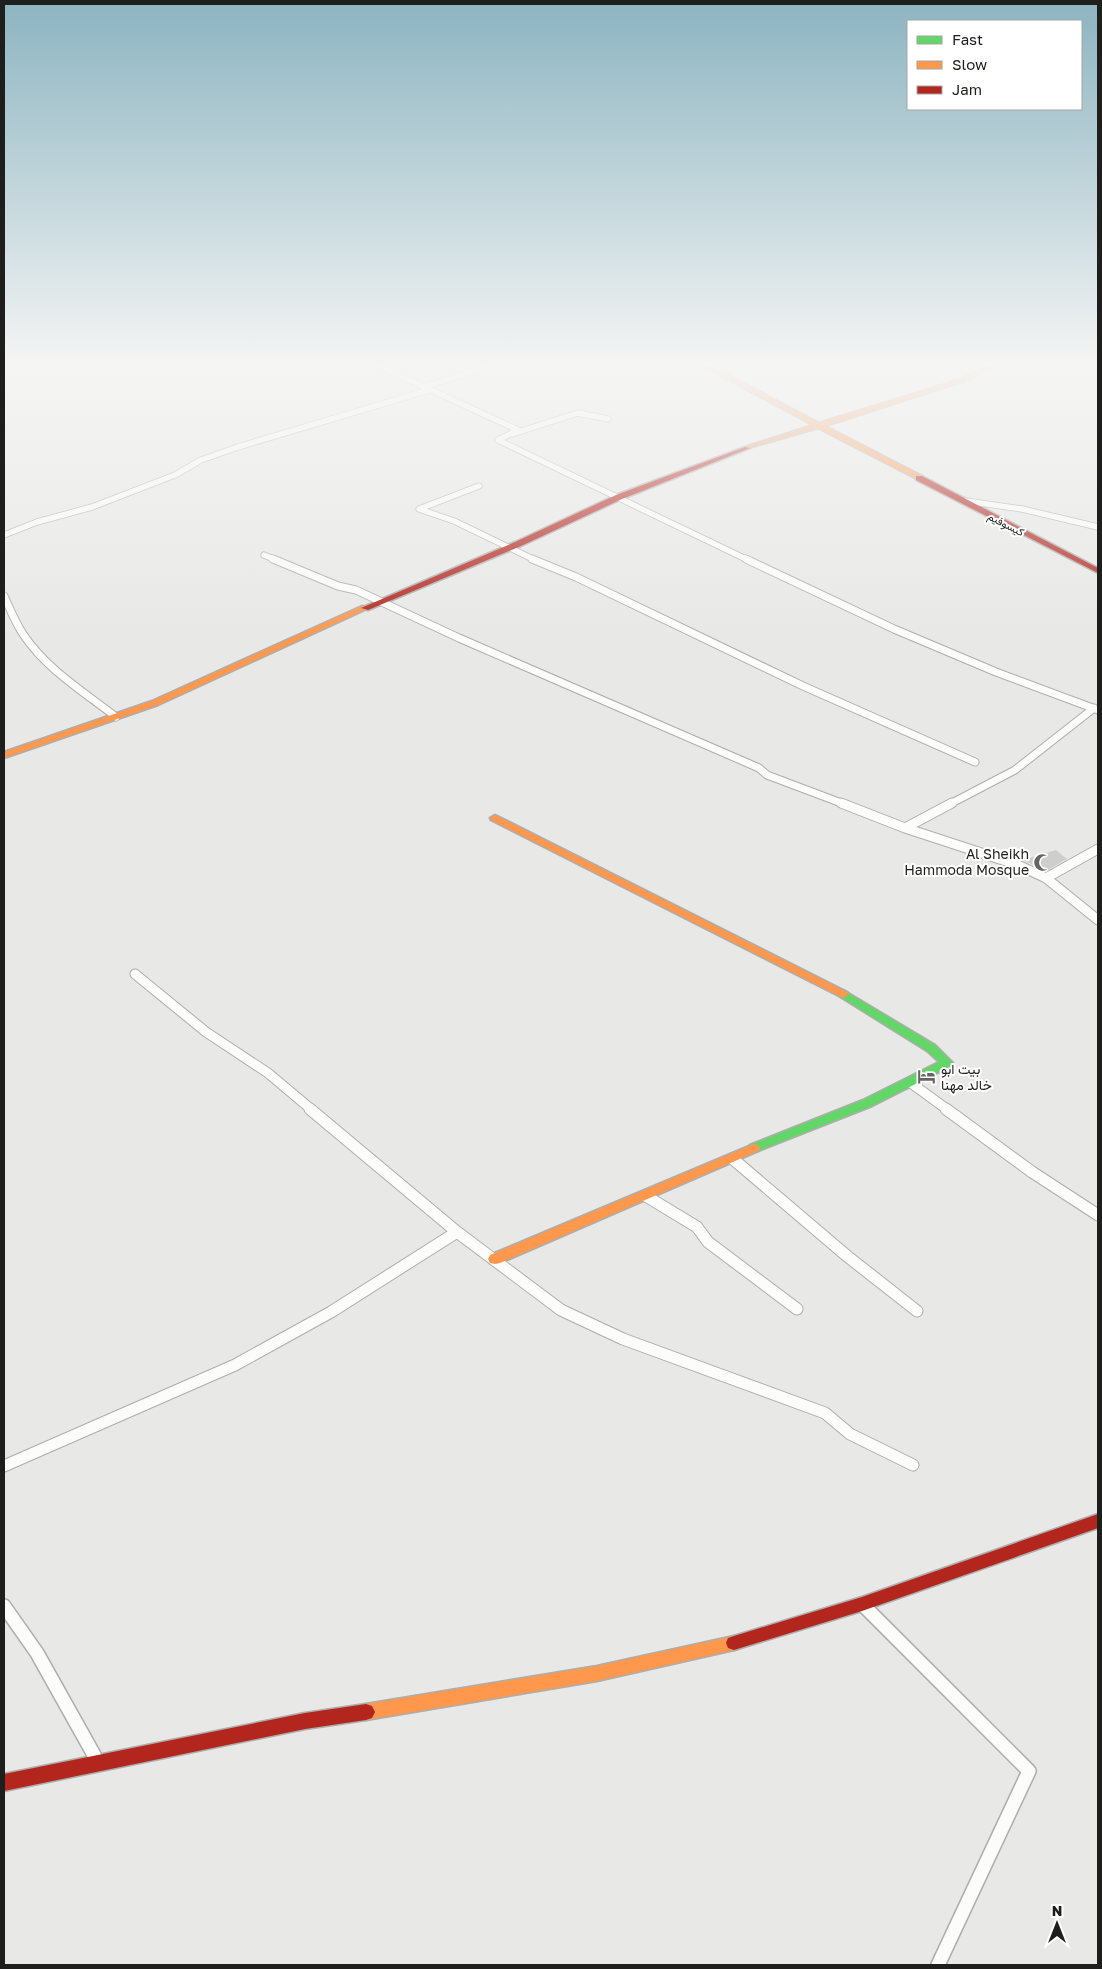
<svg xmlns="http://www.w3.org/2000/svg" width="1102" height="1969" viewBox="0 0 1102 1969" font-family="'Golos Text',Vazirmatn,sans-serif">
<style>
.building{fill:#cecfcd}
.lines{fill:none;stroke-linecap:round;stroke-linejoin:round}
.street-far4-casing{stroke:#adadac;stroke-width:7}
.street-far3-casing{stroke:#adadac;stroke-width:9}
.street-far2-casing{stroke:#adadac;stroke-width:11}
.street-far1-casing{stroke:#adadac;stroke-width:13}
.street-casing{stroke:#adadac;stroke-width:16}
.fast-casing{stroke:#adadac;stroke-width:3}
.slow-casing{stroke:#adadac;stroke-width:3}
.jam-casing{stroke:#adadac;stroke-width:3}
.street-far4{stroke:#fcfcfb;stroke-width:5.5}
.street-far3{stroke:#fcfcfb;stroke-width:7}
.street-far2{stroke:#fcfcfb;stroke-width:9}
.street-far1{stroke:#fcfcfb;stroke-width:11}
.street{stroke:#fcfcfb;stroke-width:13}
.fast{fill:#63d668;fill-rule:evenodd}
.slow{fill:#ff974d;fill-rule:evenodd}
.jam{fill:#b3261e;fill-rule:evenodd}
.labels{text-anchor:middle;stroke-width:4;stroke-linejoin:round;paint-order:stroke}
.far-street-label{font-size:11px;fill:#1e1e1d;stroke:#fff}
.poi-label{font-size:14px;fill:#1e1e1d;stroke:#fff;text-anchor:end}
</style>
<rect width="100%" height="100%" fill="#e8e8e7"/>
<path class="building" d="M1056,850L1067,859L1046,871L1023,860Z"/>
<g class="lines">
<defs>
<path id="street-far4" d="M375,364L518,430L498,440L748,560
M423,387L496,364
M512,434L578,413L608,419
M479,486L419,509L454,521L535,560
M966,501L1022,509L1098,527
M4,535L37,522L92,507L175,475L201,460L238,447L429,390
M264,555L276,560"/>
<path id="street-far3" d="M273,559L338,586L356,590L459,638L759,768L767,775L844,804
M532,559L576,577L803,686L975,762
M746,559L894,629L996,672L1098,710
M4,596C10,609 15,622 23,634C46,669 84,692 116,717
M950,804L1015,770L1094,708"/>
<path id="street-far2" d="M841,803L905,828L1018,865L1046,878L1098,920
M905,828L952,803
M1046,878L1098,849
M135,974L206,1032L268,1073L312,1110
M911,1083L948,1110"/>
<path id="street-far1" d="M310,1109L457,1232L561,1310L623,1339L825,1413L850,1434L913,1465
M946,1109L1032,1172L1098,1215
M733,1159L847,1256L917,1311
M646,1196L697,1227L708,1242L797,1309
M4,1466L235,1365L331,1312L457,1232"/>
<path id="street" d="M862,1604L1029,1771L938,1965
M4,1606L37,1653L98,1762"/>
<path id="fast" d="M843,990L935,1045L953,1063L951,1066L872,1106L758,1151H750L748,1148L750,1145L863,1100L939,1062L927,1051L839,996L837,994Z"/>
<path id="slow" d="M699,364H707L819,423L961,379L989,364H997L965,381L825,426L922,476L923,478L919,480L818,428L745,449V447L813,425Z
M362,606L369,608L158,705L4,758V752L152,701Z
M495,815L847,992L849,994L843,998L839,996L491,820L490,818Z
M754,1144L758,1145L760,1148L758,1151L500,1263L495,1264L490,1263L488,1259L490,1255Z
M734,1636L740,1638L742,1643L740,1648L734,1650L597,1681L366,1720L360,1718L357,1712L360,1706L366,1704L597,1666Z"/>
<path id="jam" d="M745,447L750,448L622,499L521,546L368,610L361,608L515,542L616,495Z
M916,476H922L1098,568V573L916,480Z
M1098,1514V1528L862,1611L734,1650L728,1648L726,1643L728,1638L734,1636L862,1597Z
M366,1704L372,1706L375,1712L372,1718L366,1720L305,1729L4,1791V1774L305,1713Z"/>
</defs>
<use href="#street-far4" class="street-far4-casing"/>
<use href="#street-far3" class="street-far3-casing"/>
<use href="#street-far2" class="street-far2-casing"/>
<use href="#street-far1" class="street-far1-casing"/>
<use href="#street" class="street-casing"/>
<use href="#fast" class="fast-casing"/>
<use href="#slow" class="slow-casing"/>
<use href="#jam" class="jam-casing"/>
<use href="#street-far4" class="street-far4"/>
<use href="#street-far3" class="street-far3"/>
<use href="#street-far2" class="street-far2"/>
<use href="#street-far1" class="street-far1"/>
<use href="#street" class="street"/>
<use href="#fast" class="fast"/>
<use href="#slow" class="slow"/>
<use href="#jam" class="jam"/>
</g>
<linearGradient id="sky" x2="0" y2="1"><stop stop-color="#8cb4c1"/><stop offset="0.57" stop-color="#f5f5f4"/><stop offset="1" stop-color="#f5f5f4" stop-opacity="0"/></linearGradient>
<rect width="1102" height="640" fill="url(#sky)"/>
<defs>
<symbol id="mosque-bare" viewBox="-9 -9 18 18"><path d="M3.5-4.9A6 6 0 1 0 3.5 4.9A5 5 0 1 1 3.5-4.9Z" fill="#656564" stroke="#fff" stroke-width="2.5" paint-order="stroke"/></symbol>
<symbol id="hotel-bare" viewBox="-9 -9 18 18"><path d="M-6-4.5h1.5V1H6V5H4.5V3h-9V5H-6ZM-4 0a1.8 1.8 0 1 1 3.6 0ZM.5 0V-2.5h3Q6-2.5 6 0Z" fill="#656564" stroke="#fff" stroke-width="2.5" paint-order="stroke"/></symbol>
</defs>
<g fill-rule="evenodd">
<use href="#mosque-bare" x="1030" y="850" width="25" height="25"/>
<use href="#hotel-bare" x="914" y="1064" width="25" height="25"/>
</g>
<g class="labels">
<g class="far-street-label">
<text transform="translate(1006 524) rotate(27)" y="4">كيسوفيم</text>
</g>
<g class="poi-label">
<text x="1029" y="859">Al Sheikh<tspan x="1029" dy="16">Hammoda Mosque</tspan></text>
<text x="941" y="1074" text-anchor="start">بيت ابو<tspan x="941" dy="16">خالد مهنا</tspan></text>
</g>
</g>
<rect width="1102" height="1969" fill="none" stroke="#1e1e1d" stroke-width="10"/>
<rect x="907" y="20" width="175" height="90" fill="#ffffff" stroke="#a5a5a5"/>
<rect x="917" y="36" width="25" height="8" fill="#63d668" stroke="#a5a5a5"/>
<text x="952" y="45" font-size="15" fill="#1e1e1d">Fast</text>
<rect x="917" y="61" width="25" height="8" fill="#ff974d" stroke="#a5a5a5"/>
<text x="952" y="70" font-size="15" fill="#1e1e1d">Slow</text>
<rect x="917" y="86" width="25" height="8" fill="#b3261e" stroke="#a5a5a5"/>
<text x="952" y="95" font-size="15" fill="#1e1e1d">Jam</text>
<g transform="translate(1057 1924)" stroke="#ffffff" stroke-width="4" paint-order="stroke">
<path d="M0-4L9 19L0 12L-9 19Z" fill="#1e1e1d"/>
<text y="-8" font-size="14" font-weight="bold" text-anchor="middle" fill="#1e1e1d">N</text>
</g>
</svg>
